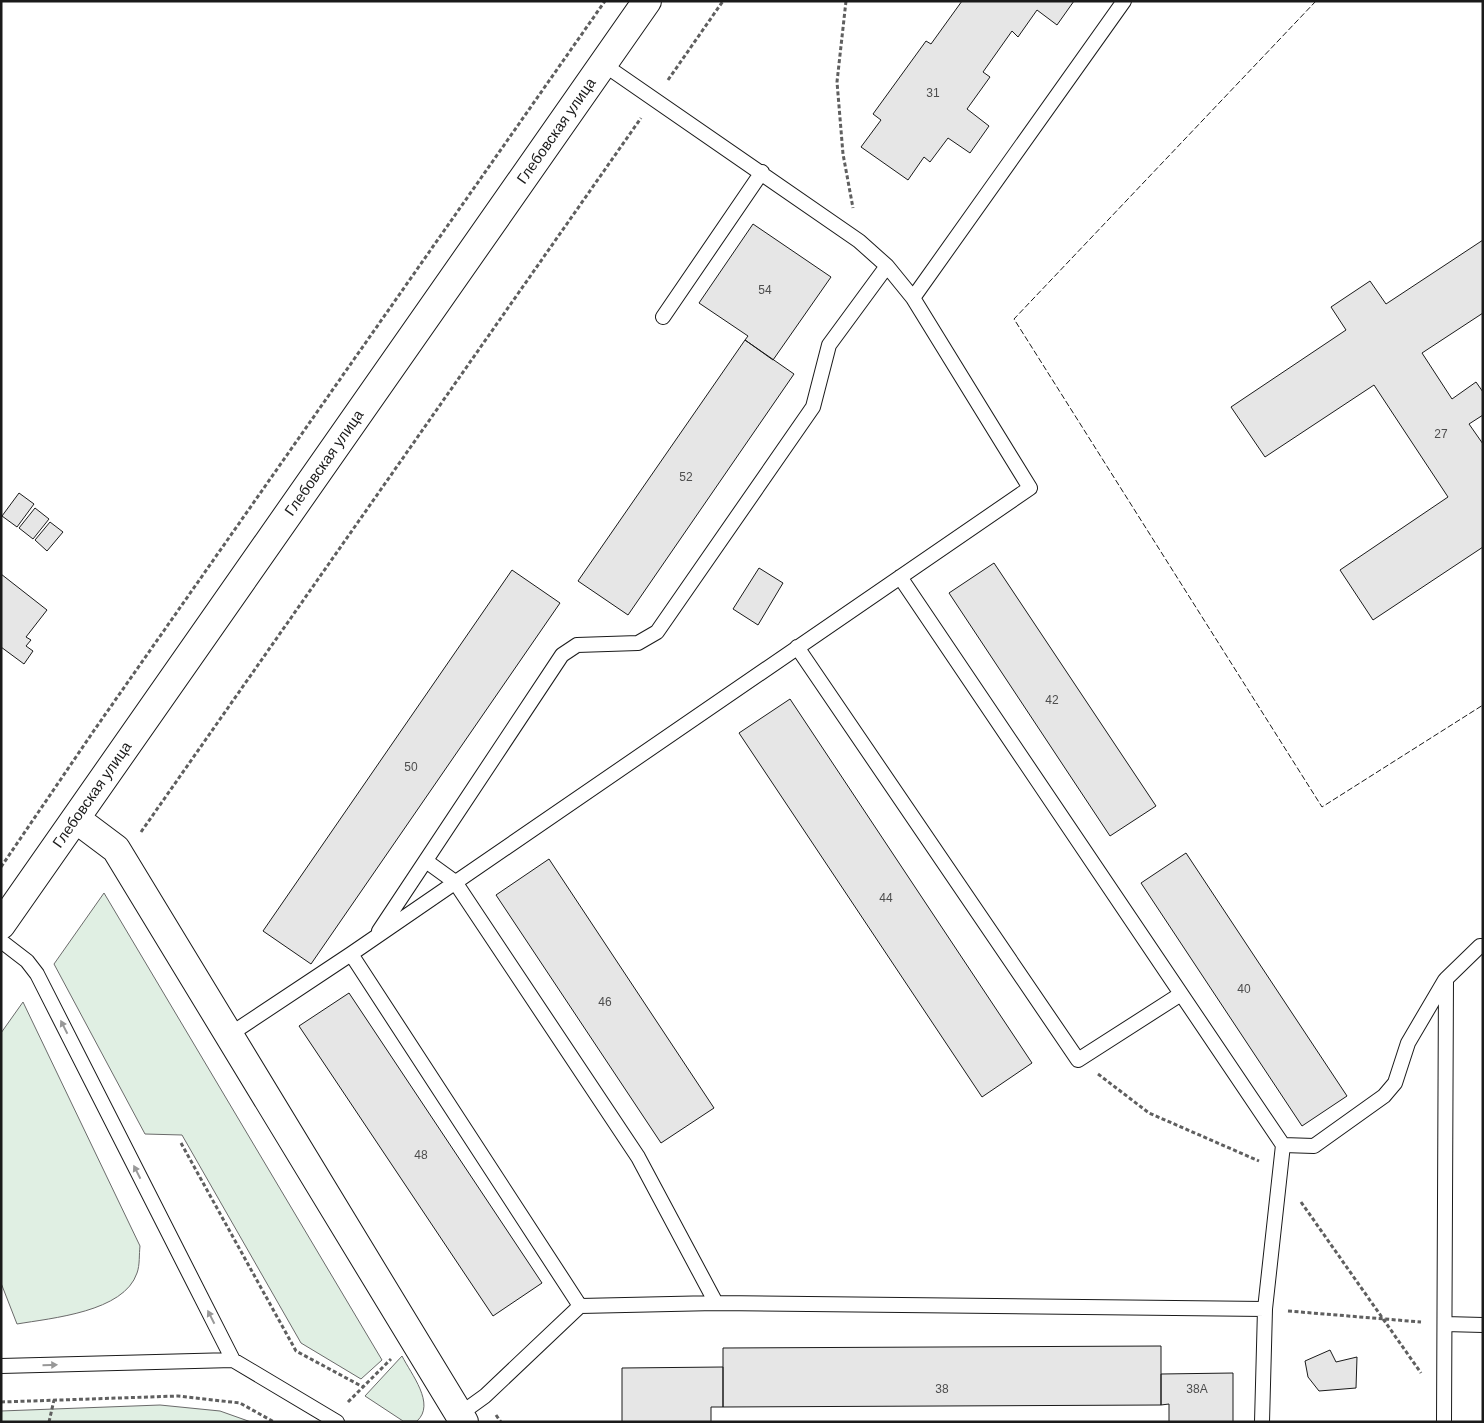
<svg xmlns="http://www.w3.org/2000/svg" width="1484" height="1423" viewBox="0 0 1484 1423" font-family="Arial,sans-serif">
<style>
.green{fill:#e0efe3;stroke:#6a6a6a}
.building{fill:#e6e6e6;stroke:#1a1a1a}
.lines{fill:none;stroke-linecap:round;stroke-linejoin:round}
.service-casing{stroke:#1a1a1a;stroke-width:16}
.secondary-casing{stroke:#1a1a1a;stroke-width:30}
.path{stroke:#5f5f5f;stroke-width:3;stroke-dasharray:4 2.5;stroke-linecap:butt}
.service{stroke:#fff;stroke-width:14}
.secondary{stroke:#fff;stroke-width:28}
.fence{stroke:#1a1a1a;stroke-width:1;stroke-dasharray:6 2.5;stroke-linecap:butt}
.oneway{fill:#989898}
.labels{text-anchor:middle;stroke-width:4;stroke-linejoin:round;paint-order:stroke}
.number-label{font-size:12px;fill:#4d4d4d}
.street-label{font-size:15px;fill:#1a1a1a;stroke:#fff}
</style>
<rect width="100%" height="100%" fill="#fff"/>
<path class="green" d="M104,893L382,1360L361,1379L301,1343L182,1135L145,1134L54,964Z
M23,1002L140,1246C139,1254 140,1265 137,1273C124,1312 52,1318 17,1324L1,1283V1033Z
M402,1356C411,1374 436,1404 417,1421H403L365,1396Z
M160,1405L220,1411L251,1422H1V1411Z"/>
<path class="building" d="M962,1H1074L1057,25L1037,10L1018,37L1012,31L983,72L990,77L967,109L989,126L970,153L948,138L930,162L924,157L908,180L861,147L881,120L873,114L926,41L931,44Z
M753,224L831,277L773,360L745,340L748,336L699,303Z
M1483,240V313L1422,353L1452,399L1476,382L1483,392V415L1469,424L1483,444V547L1373,620L1340,570L1448,497L1374,385L1265,457L1231,407L1346,330L1331,307L1370,281L1386,304Z
M745,340L794,374L628,615L578,581Z
M19,493L34,504L17,527L2,516Z
M35,508L49,519L33,539L19,528Z
M50,522L63,532L47,551L35,540Z
M994,563L1156,806L1110,836L949,593Z
M759,568L783,583L758,625L733,609Z
M512,570L560,603L311,964L263,931Z
M1,574L47,610L26,637L31,640L26,646L33,651L24,664L1,647Z
M790,699L1032,1063L982,1097L739,733Z
M1186,853L1347,1096L1302,1126L1141,883Z
M549,859L714,1108L661,1143L496,895Z
M349,993L542,1283L493,1316L299,1026Z
M1161,1346V1405L723,1407V1348Z
M1330,1350L1336,1362L1357,1357L1356,1388L1319,1391L1308,1377L1305,1361Z
M723,1367V1407H711V1422H622V1368Z
M1233,1373V1422H1169V1404L1161,1405V1374Z"/>
<g class="lines">
<defs>
<path id="service" d="M913,298L1124,1
M663,317L762,172
M900,577L1283,1145L1265,1309
M797,647L1078,1060L1181,994
M426,861L455,882L638,1157L716,1303L1265,1309L1262,1422
M379,931L562,655L577,645L638,643L657,632L813,407L829,345L887,266
M1,941L27,961L37,974L233,1360
M351,954L580,1306L716,1303
M229,1035L351,954L1030,488L913,298L887,266L859,241L603,64
M1283,1145L1314,1146L1384,1096L1395,1083L1408,1043L1445,980
M1445,1324L1483,1325
M1,1366L233,1360L337,1422
M460,1414L485,1396L580,1306
M1444,1422L1446,979L1480,946H1483"/>
<g id="secondary">
<path d="M76,819L116,849L464,1422"/>
<path id="s1" d="M1,925L647,1"/>
</g>
</defs>
<use href="#service" class="service-casing"/>
<use href="#secondary" class="secondary-casing"/>
<path class="path" d="M846,1L837,82L843,154L853,208
M668,80L723,1
M141,832L641,118
M1,867L95,729L605,1
M1098,1074L1149,1113L1259,1161
M181,1143L296,1351L363,1387
M1301,1202L1421,1373
M1288,1311L1421,1322
M1,1402L178,1396L240,1403L274,1422
M348,1402L391,1359
M496,1415L501,1422
M49,1422L54,1400"/>
<use href="#service" class="service"/>
<use href="#secondary" class="secondary"/>
<path class="fence" d="M1316,1L1014,319L1322,807L1483,705"/>
</g>
<defs><path id="oneway-solid" d="M-6-.8H1V-3.2L6.5 0L1 3.2V.8H-6Z" transform="scale(1.25)"/></defs>
<g class="oneway">
<use href="#oneway-solid" transform="translate(64 1027) rotate(-117)"/>
<use href="#oneway-solid" transform="translate(137 1172) rotate(-117)"/>
<use href="#oneway-solid" transform="translate(211 1317) rotate(-117)"/>
<use href="#oneway-solid" transform="translate(50 1365) rotate(-1)"/>
</g>
<g class="labels">
<g class="number-label">
<text x="933" y="97">31</text>
<text x="765" y="294">54</text>
<text x="1441" y="438">27</text>
<text x="686" y="481">52</text>
<text x="1052" y="704">42</text>
<text x="411" y="771">50</text>
<text x="886" y="902">44</text>
<text x="1244" y="993">40</text>
<text x="605" y="1006">46</text>
<text x="421" y="1159">48</text>
<text x="942" y="1393">38</text>
<text x="1197" y="1393">38А</text>
</g>
<g class="street-label">
<text dy="5" stroke="none"><textPath href="#s1" startOffset="969">Глебовская улица</textPath></text>
<text dy="5" stroke="none"><textPath href="#s1" startOffset="564">Глебовская улица</textPath></text>
<text dy="5" stroke="none"><textPath href="#s1" startOffset="159">Глебовская улица</textPath></text>
</g>
</g>
<rect width="1484" height="1423" fill="none" stroke="#1a1a1a" stroke-width="5"/>
</svg>
